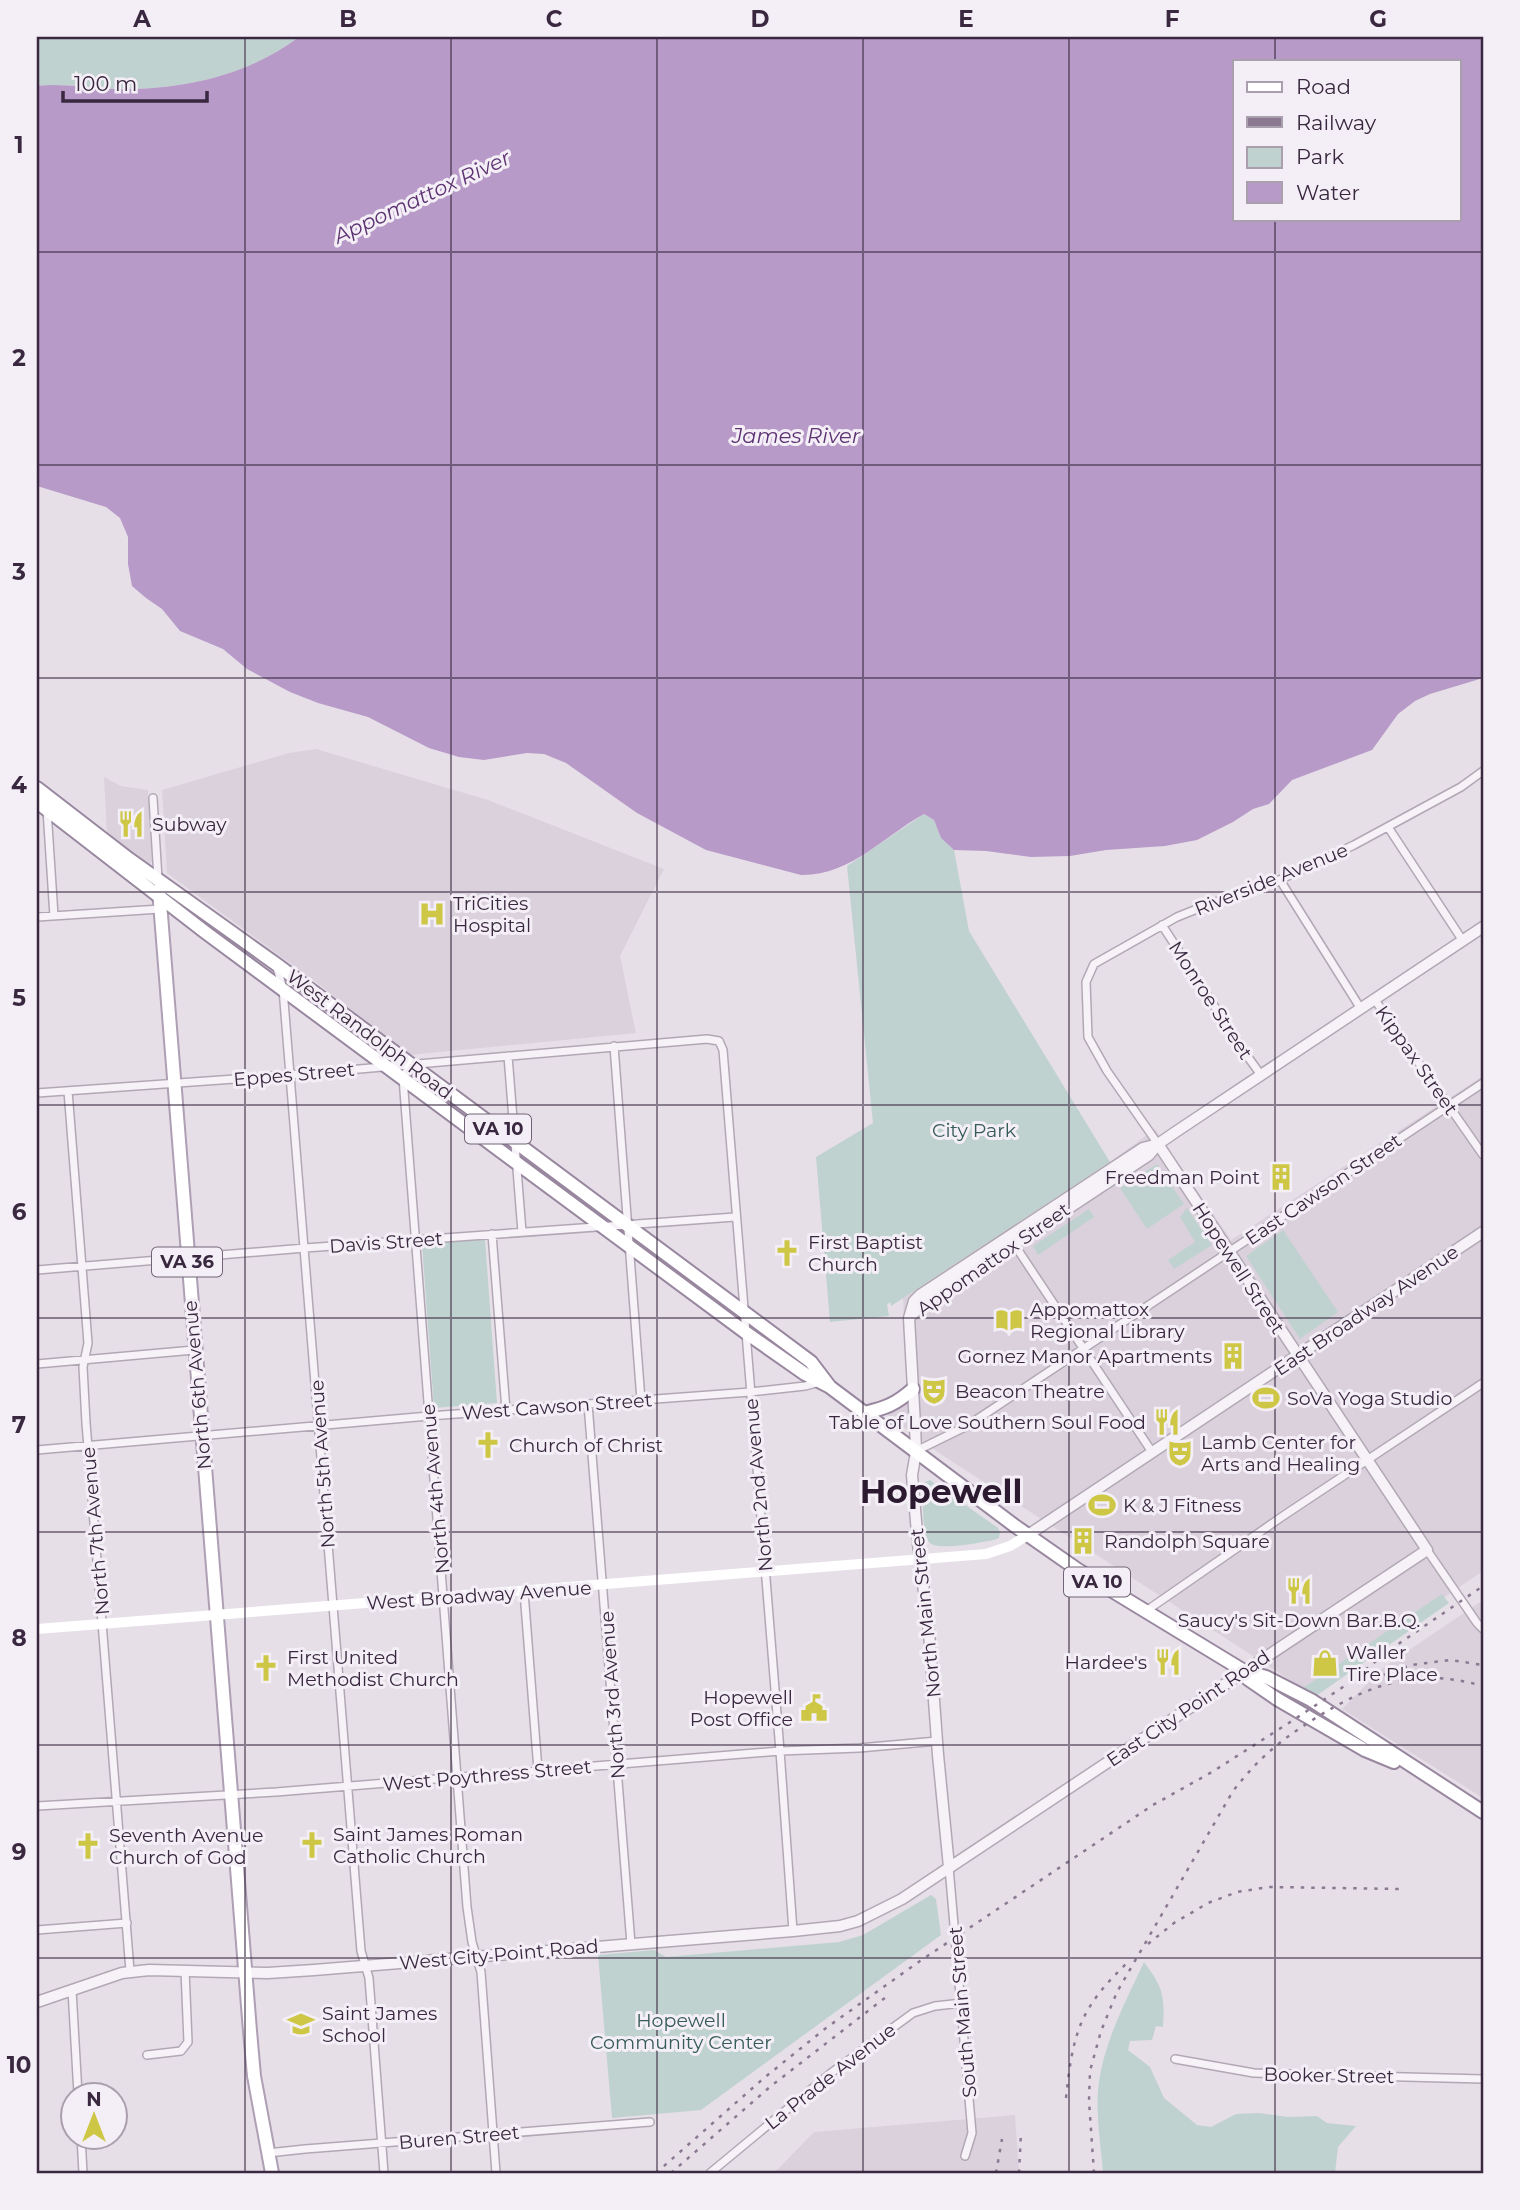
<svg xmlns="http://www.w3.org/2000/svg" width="1520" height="2210" viewBox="0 0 1520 2210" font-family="Montserrat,sans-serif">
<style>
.built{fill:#dad1dd}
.green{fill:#c0d2d0}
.water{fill:#b79ac8;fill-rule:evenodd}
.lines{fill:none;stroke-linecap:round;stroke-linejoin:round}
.minor-casing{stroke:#b2a8b5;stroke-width:10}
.tertiary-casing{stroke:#b2a8b5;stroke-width:13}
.primary-casing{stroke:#ae9fb4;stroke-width:16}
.trunk-casing{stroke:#98879f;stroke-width:16}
.minor{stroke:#f6f2f7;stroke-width:7}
.tertiary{stroke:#f6f2f7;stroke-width:10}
.secondary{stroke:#fff;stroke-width:10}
.primary{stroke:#fff;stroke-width:12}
.trunk{stroke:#fff;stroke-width:12}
.rail{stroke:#8b7992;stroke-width:2.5;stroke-dasharray:3.5 7;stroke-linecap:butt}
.grid{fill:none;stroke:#39283f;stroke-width:2;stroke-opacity:0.55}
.labels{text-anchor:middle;stroke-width:6;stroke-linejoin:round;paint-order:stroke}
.shield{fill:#f4eff6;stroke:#716476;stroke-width:2}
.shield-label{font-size:18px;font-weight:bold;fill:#39283f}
.poi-label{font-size:19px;fill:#39283f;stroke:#f4eff6;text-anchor:start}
.street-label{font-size:19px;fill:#39283f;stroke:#f4eff6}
.park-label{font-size:19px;fill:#365b58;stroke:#f4eff6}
.water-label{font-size:21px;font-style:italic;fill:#5d3373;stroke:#f4eff6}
.town-label{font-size:33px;font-weight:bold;fill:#2b1a30;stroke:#f4eff6}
.neatline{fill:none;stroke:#39283f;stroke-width:2.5}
.grid-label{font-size:23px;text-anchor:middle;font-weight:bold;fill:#39283f}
</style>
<rect width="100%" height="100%" fill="#e6dfe8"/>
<path class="built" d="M316,749L488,800L664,869L620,956L636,1033L409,1055L317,983L167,873L162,790L289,753Z
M104,777L121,786L148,790L152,861L150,864H146L107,834Z
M1483,1076V1571L1307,1691L939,1453L870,1402L886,1401L898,1397L908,1386L903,1298L1110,1162L1155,1129L1231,1240Z
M1483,1600V1798L1342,1709L1384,1667Z
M1015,2115L1019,2173H774L814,2132Z"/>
<path class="green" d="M37,37H299C246,77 178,91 112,89C87,88 61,83 37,86Z
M924,814L934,820L941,838L954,850L969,931L1110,1162L891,1306L890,1302L887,1305L889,1316L830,1322L816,1157L873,1123L847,866Z
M1157,1164L1184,1204L1147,1229L1120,1188Z
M1187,1208L1212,1245L1174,1269L1168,1260L1195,1242L1180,1217Z
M1089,1209L1094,1217L1038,1255L1033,1246Z
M1283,1230L1338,1312L1300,1339L1246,1256Z
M485,1239L497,1403L434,1408L422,1244Z
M930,1480L998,1528L1000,1532L999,1538L994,1540C982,1542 936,1552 929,1542C922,1534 923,1498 922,1487L925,1482Z
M1442,1594L1449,1603L1316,1696L1303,1688Z
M931,1895L936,1899L941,1935L701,2110L612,2118L598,1955L654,1950L666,1957L839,1942L863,1935Z
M1144,1962C1163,1987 1165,1996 1163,2027L1156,2026L1152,2040L1130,2041L1128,2050L1150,2067L1164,2098L1197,2125L1211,2127L1236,2114L1259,2113L1288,2117L1317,2116L1327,2123L1356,2126L1338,2147L1335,2173H1103C1101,2146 1096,2118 1098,2091C1102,2045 1125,2003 1144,1962Z"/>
<path class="water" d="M299,37H1483V678L1430,694L1415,701L1398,714L1372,750L1292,780L1269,804L1253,809L1233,822L1197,840L1165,846L1106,850L1070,856L1031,857L986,851L954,850L941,838L934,820L924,814C884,836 850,876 801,875L706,850L637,813L566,763L544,754L527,753L484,760L459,757L429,748L368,717L318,703L290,692L247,669L223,649L180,631L162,609L146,598L132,586L128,564V537L120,518L106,507L37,486V86C61,83 87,88 112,89C178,91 246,77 299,37ZM1235,61H1459V219H1235Z"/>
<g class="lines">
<defs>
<path id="minor" d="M153,798L158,879
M47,810L54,916
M1388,827L1463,941
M1280,880L1361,1009
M37,917L160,909
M1162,925L1240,1046L1261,1075
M276,964L283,989L361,1951L369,1978L384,2173
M1375,1000L1483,1155
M614,1046L641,1400
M508,1056L522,1232
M410,1064L403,1078L467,1907L472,1942L481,1972L496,2173
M68,1091L88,1343L83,1367L86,1423L130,1971
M37,1093L290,1075L707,1039L719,1041L723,1050L780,1751L793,1931
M1158,1144L1107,1071L1088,1037L1086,982L1094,964L1177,917L1212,903L1273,883L1354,845L1461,787L1483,771
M492,1234L506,1410
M1012,1241L1152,1452
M37,1270L305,1248L735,1217
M37,1364L194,1350
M588,1404L631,1944
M37,1450L429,1416L750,1392L805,1386L820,1382
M916,1451L967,1426L1483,1083
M1427,1550L1477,1623L1483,1629
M524,1592L538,1770
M1146,1611L1283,1516L1483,1383
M37,1806L276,1792L780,1751L859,1748L937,1741
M949,1867L972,2133L965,2156
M37,1930L127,1923
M72,1990L78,2094
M147,2055L181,2051L188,2042L185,1970
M1175,2059L1254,2073L1483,2079
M81,2136L83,2173
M268,2153L305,2149L650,2122
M710,2173L831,2073L913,2013L935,2006L962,2003"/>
<path id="tertiary" d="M911,1316L922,1305L1149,1155L1158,1144L1177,1131L1483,927
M1028,1535L1483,1232
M949,1867L938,1755L929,1632L918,1544L912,1475L916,1452L915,1425L909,1318L914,1301L920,1295L1143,1148L1158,1144
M37,2002L122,1973L149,1970L268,1973L314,1970L793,1931L840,1926L858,1921L902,1899L1427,1550L1158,1144"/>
<path id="primary" d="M159,890L250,2031L254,2076L272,2173"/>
<path id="trunk" d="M37,788L129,859L276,964L811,1362L830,1387
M37,802L205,932L745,1332L805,1374L830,1387L1015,1526L1078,1570L1244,1671L1266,1677L1311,1700L1483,1812
M864,1413C886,1408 896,1404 913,1389
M1244,1671L1248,1679L1277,1699L1365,1750L1394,1762"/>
</defs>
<use href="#minor" class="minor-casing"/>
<use href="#tertiary" class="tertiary-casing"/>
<use href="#primary" class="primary-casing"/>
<use href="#trunk" class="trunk-casing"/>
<use href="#minor" class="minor"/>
<use href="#tertiary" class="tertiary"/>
<path class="secondary" d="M37,1629L986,1554L1010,1546L1028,1535"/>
<use href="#primary" class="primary"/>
<use href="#trunk" class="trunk"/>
<path class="rail" d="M1364,1682L1411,1665L1450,1660L1483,1665
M1148,1944L1174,1923L1208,1903L1237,1892L1269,1887L1402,1889
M1066,2098C1073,2031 1080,2008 1129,1961
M656,2173L764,2078L826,2028L920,1961L1153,1805L1212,1772L1295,1719L1349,1683L1391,1649L1483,1586
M671,2173L771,2086L886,1997
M996,2173L1002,2139
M1019,2173L1021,2133
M1094,2173L1089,2101L1090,2071L1101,2031L1117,1992L1233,1791C1259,1758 1278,1742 1314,1719C1370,1684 1417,1667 1483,1686"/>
</g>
<path class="grid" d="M245,37V2173M451,37V2173M657,37V2173M863,37V2173M1069,37V2173M1275,37V61M1275,219V2173M37,252H1483M37,465H1483M37,678H1483M37,892H1483M37,1105H1483M37,1318H1483M37,1532H1483M37,1745H1483M37,1958H1483"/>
<defs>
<symbol id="restaurant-bare" viewBox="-9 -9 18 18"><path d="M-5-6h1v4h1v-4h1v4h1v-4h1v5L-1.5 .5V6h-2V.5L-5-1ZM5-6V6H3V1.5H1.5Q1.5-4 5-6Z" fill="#cdc745" stroke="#f4eff6" stroke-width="2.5" paint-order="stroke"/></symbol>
<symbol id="hospital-bare" viewBox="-9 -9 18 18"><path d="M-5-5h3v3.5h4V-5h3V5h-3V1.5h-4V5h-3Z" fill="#cdc745" stroke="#f4eff6" stroke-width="2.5" paint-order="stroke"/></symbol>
<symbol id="building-bare" viewBox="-9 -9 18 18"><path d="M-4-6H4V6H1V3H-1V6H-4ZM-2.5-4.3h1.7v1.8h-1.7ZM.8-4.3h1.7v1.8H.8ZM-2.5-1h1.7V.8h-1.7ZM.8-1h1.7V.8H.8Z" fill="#cdc745" stroke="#f4eff6" stroke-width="2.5" paint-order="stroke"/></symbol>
<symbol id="church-bare" viewBox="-9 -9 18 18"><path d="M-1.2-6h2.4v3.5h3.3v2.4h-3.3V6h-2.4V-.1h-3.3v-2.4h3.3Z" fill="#cdc745" stroke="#f4eff6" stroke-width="2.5" paint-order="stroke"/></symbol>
<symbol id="library-bare" viewBox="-9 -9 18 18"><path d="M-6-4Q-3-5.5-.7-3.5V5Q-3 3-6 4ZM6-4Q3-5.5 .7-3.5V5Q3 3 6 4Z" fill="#cdc745" stroke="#f4eff6" stroke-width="2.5" paint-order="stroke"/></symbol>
<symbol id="theatre-bare" viewBox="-9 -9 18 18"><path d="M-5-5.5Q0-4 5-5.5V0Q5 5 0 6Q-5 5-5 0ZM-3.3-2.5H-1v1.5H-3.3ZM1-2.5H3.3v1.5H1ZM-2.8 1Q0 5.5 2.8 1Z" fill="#cdc745" stroke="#f4eff6" stroke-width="2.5" paint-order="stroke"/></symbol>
<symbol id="stadium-bare" viewBox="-9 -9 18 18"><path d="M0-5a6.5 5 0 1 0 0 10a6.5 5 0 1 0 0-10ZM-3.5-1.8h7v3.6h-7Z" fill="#cdc745" stroke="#f4eff6" stroke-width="2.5" paint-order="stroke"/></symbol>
<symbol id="shop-bare" viewBox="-9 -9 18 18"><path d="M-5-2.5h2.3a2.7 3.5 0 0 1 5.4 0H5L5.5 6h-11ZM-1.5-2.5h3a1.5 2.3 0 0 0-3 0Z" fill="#cdc745" stroke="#f4eff6" stroke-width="2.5" paint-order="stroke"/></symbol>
<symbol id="civic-bare" viewBox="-9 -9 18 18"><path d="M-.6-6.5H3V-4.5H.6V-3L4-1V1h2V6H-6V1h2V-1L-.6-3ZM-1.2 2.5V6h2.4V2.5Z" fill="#cdc745" stroke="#f4eff6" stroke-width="2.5" paint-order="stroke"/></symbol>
<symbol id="school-bare" viewBox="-9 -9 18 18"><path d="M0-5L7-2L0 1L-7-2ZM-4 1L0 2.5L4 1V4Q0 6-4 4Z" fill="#cdc745" stroke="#f4eff6" stroke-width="2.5" paint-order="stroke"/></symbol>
</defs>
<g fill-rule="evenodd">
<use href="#restaurant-bare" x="112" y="805" width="38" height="38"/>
<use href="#hospital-bare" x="413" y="895" width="38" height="38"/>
<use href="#building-bare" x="1262" y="1158" width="38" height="38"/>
<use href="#church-bare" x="768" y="1234" width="38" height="38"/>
<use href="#library-bare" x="990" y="1301" width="38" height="38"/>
<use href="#building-bare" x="1214" y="1337" width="38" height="38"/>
<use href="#theatre-bare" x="915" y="1372" width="38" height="38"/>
<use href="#stadium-bare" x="1247" y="1379" width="38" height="38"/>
<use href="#restaurant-bare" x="1148" y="1403" width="38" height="38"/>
<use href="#church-bare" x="469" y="1426" width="38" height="38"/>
<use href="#theatre-bare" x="1161" y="1434" width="38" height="38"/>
<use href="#stadium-bare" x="1083" y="1486" width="38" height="38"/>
<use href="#building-bare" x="1064" y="1522" width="38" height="38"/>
<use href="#restaurant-bare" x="1280" y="1572" width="38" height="38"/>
<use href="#restaurant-bare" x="1149" y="1643" width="38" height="38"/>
<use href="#shop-bare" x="1306" y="1644" width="38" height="38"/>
<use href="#church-bare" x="247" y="1649" width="38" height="38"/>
<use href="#civic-bare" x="795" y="1689" width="38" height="38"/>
<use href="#church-bare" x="293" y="1826" width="38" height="38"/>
<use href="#church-bare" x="69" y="1827" width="38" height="38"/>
<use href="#school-bare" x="282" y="2005" width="38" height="38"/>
</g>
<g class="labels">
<g class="shield">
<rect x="465" y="1114.5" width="66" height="29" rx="5"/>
<rect x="152" y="1247.5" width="70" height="29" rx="5"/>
<rect x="1064" y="1567.5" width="66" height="29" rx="5"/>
</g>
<g class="shield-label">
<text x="498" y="1135">VA 10</text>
<text x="187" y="1268">VA 36</text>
<text x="1097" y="1588">VA 10</text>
</g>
<g class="poi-label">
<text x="152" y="831">Subway</text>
<text x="453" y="910">TriCities<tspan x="453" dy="22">Hospital</tspan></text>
<text x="1260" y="1184" text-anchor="end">Freedman Point</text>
<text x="808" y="1249">First Baptist<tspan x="808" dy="22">Church</tspan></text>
<text x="1030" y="1316">Appomattox<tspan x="1030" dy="22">Regional Library</tspan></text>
<text x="1212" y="1363" text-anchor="end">Gornez Manor Apartments</text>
<text x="955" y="1398">Beacon Theatre</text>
<text x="1287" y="1405">SoVa Yoga Studio</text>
<text x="1146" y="1429" text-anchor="end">Table of Love Southern Soul Food</text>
<text x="1201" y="1449">Lamb Center for<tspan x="1201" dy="22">Arts and Healing</tspan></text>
<text x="509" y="1452">Church of Christ</text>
<text x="1123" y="1512">K &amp; J Fitness</text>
<text x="1104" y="1548">Randolph Square</text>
<text x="1299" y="1627" text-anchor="middle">Saucy's Sit-Down Bar.B.Q.</text>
<text x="1346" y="1659">Waller<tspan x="1346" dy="22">Tire Place</tspan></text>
<text x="287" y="1664">First United<tspan x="287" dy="22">Methodist Church</tspan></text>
<text x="1147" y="1669" text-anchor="end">Hardee's</text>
<text x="793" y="1704" text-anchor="end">Hopewell<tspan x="793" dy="22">Post Office</tspan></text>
<text x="333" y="1841">Saint James Roman<tspan x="333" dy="22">Catholic Church</tspan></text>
<text x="109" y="1842">Seventh Avenue<tspan x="109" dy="22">Church of God</tspan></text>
<text x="322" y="2020">Saint James<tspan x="322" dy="22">School</tspan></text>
</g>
<g class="street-label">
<text transform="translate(1271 879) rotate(-22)" y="7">Riverside Avenue</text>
<text transform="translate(1211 1000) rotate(57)" y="7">Monroe Street</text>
<text transform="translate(370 1034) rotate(37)" y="7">West Randolph Road</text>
<text transform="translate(1417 1060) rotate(55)" y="7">Kippax Street</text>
<text transform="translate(294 1074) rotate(-5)" y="7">Eppes Street</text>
<text transform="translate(1323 1189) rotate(-34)" y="7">East Cawson Street</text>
<text transform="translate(386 1242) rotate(-4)" y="7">Davis Street</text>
<text transform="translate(993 1259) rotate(-35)" y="7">Appomattox Street</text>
<text transform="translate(1239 1268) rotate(57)" y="7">Hopewell Street</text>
<text transform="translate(1366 1310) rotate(-34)" y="7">East Broadway Avenue</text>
<text transform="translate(197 1385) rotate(-95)" y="7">North 6th Avenue</text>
<text transform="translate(557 1406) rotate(-4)" y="7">West Cawson Street</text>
<text transform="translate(322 1464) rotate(-94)" y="7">North 5th Avenue</text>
<text transform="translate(758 1485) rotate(-95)" y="7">North 2nd Avenue</text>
<text transform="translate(435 1489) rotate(-95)" y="7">North 4th Avenue</text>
<text transform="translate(95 1531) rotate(-95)" y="7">North 7th Avenue</text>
<text transform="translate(479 1595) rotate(-4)" y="7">West Broadway Avenue</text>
<text transform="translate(925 1613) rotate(-96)" y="7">North Main Street</text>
<text transform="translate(612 1695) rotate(-94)" y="7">North 3rd Avenue</text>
<text transform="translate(1188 1708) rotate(-34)" y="7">East City Point Road</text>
<text transform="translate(487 1775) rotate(-5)" y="7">West Poythress Street</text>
<text transform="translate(499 1954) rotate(-5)" y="7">West City Point Road</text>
<text transform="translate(962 2012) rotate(-95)" y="7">South Main Street</text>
<text transform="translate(1329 2075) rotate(1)" y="7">Booker Street</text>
<text transform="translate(830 2076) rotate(-38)" y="7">La Prade Avenue</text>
<text transform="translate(459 2137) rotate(-5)" y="7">Buren Street</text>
</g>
<g class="park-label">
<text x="974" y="1137">City Park</text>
<text x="681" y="2027">Hopewell<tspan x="681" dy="22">Community Center</tspan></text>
</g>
<g class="water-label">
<text transform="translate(422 197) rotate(-25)" y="7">Appomattox River</text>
<text x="796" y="443">James River</text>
</g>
<g class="town-label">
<text x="941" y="1503">Hopewell</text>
</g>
</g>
<rect width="1520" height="2210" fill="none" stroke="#f4eff6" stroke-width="77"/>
<rect x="1233" y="60" width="228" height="161" fill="#f4eff6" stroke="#a99fad" stroke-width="2"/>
<rect x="1247" y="82" width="35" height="10" fill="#ffffff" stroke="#a99fad" stroke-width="2"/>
<text x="1296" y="94" font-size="21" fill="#39283f">Road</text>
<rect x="1247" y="117" width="35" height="10" fill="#8b7992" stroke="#a99fad" stroke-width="2"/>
<text x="1296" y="130" font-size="21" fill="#39283f">Railway</text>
<rect x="1247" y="147" width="35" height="21" fill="#c0d2d0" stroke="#a99fad" stroke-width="2"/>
<text x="1296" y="164" font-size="21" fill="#39283f">Park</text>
<rect x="1247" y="182" width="35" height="21" fill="#b79ac8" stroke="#a99fad" stroke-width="2"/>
<text x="1296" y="200" font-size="21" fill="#39283f">Water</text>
<g transform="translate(94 2116)"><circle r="33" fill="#f4eff6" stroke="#a99fad" stroke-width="2"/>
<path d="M0-5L12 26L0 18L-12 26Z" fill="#cdc745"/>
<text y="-10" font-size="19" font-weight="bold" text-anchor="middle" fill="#39283f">N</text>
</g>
<path d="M63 91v10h144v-10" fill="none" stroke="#39283f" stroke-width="3.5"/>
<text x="74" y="91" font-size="21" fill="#39283f" stroke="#f4eff6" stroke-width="5" paint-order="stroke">100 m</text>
<rect x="38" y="38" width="1444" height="2134" class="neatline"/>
<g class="grid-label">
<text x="142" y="27">A</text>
<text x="348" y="27">B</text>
<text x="554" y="27">C</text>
<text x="760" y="27">D</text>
<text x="966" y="27">E</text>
<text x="1172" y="27">F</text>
<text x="1378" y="27">G</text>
<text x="19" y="153">1</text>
<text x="19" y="366">2</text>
<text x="19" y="580">3</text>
<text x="19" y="793">4</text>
<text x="19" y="1006">5</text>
<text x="19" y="1220">6</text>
<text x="19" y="1433">7</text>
<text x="19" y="1646">8</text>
<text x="19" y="1860">9</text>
<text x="19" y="2073">10</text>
</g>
</svg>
